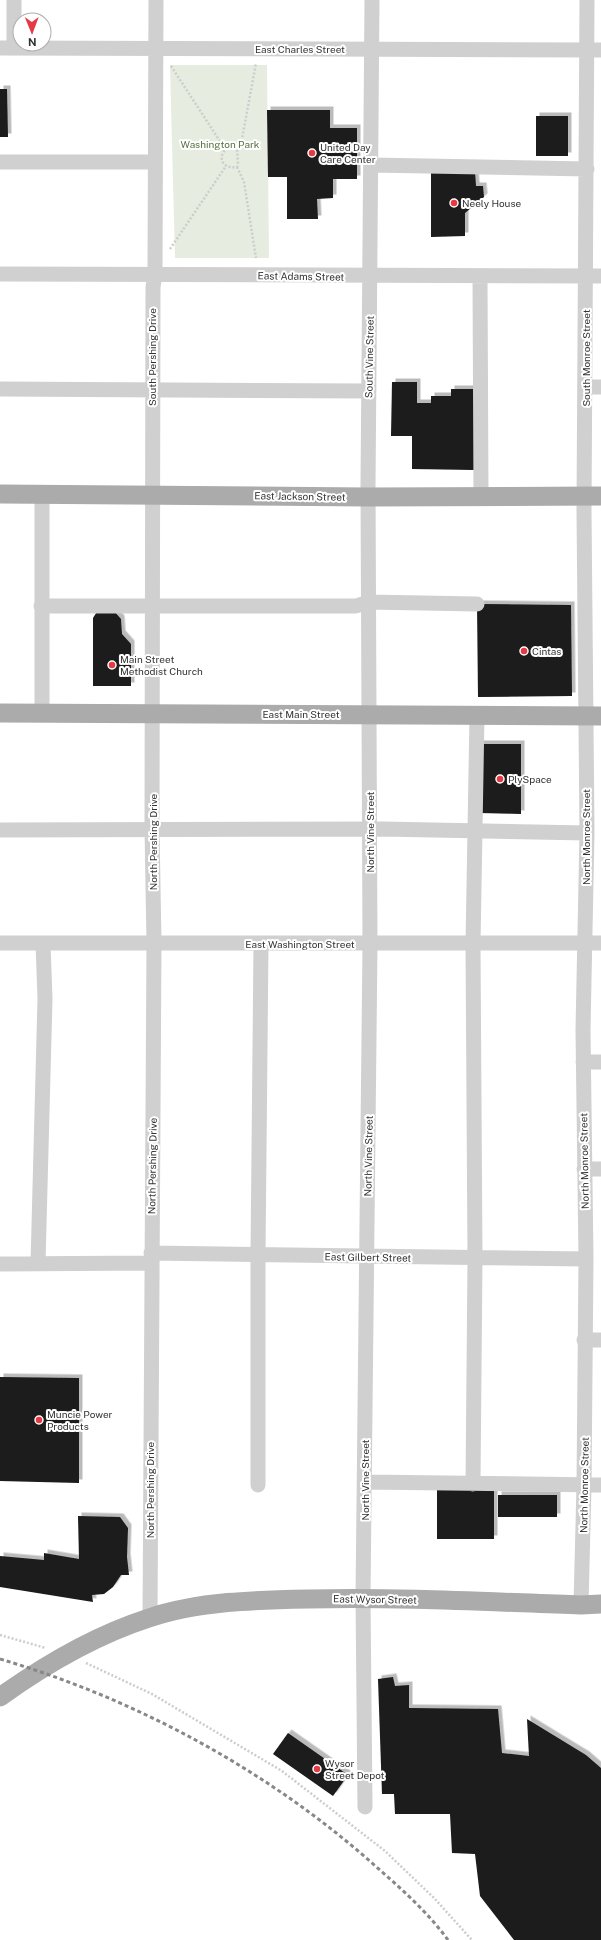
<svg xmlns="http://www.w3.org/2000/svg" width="601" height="1940" viewBox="0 0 601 1940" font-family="'Public Sans',sans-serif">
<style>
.green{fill:#e6ecdf}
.building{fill:#1a1a1a;filter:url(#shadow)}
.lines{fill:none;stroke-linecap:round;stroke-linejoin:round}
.path{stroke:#cdcdcd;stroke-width:2.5;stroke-dasharray:2 2;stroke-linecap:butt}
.minor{stroke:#d0d0d0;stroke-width:15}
.major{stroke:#ababab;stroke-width:19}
.rail{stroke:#888;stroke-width:3;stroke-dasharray:4 3;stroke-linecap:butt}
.poi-dot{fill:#e63946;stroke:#fff;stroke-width:1.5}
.labels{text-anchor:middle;stroke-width:4;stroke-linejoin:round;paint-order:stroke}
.street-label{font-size:10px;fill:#333;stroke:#fff}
.park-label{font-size:10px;fill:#56703f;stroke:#fff}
.poi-label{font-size:10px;fill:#333;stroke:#fff;text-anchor:start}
</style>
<defs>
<filter id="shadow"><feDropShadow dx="3.5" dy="-3.5" stdDeviation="0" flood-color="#0004"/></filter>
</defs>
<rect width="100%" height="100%" fill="#fff"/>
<path class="green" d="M170,65H267L269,258H175Z"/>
<path class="building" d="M0,89H7L8,137H0Z
M267,110H330V128H357V179H333V198L317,199L318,219H287V177H268Z
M536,116H568V156H536Z
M475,171L476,186H483L484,197L465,213V236L431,237V172Z
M392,382H417V403H431V396H451V389H474V470L412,469V436H391Z
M477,604L571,605L572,696L478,697Z
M98,610H113L121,619L122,634L131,644V686H93V618Z
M480,744H521V814L480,813Z
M0,1377L79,1378V1483L0,1481Z
M437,1488H494V1539H437Z
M498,1495H557V1517H498Z
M78,1516L120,1517L128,1528L127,1557L129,1575H121L113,1587L104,1594L92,1595L93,1602L0,1587V1556L44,1560V1553L79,1559Z
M393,1677L395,1686L409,1685V1708L498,1709L502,1753L529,1756L527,1719L586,1755L601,1768V1940H514L480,1896L475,1854L452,1853L450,1814H395L394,1794H382L378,1679Z
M288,1733L348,1775L333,1796L273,1754Z"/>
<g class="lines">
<path class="path" d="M171,66L225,149
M231,146L237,148L238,164L237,167C220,170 216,153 231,146Z
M237,148L242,139L256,63
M237,167L244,182L256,258
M170,249L226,166
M0,1635L46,1648
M86,1663L152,1694L282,1771L385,1851L434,1898L472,1940"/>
<path class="minor" d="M14,0V48
M0,48L601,50
M0,162H155
M371,165L587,169
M0,274L601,276
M480,277L481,496
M585,387H601
M0,389L369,391
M42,494V713
M41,606H356L368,602L477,604
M0,830L382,829L587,833
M0,943H601
M583,1062H601
M584,1169H601
M151,1253L586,1259
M38,1263L45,999L43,943
M0,1264L151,1263
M584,1340H601
M364,1482L601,1485
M473,1484L475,1258L473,944L477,715
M258,1485V1255L261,944
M581,1605L584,1485L586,1259L583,1030L587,833L584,510L587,0
M150,1617L154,943L152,829L153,287L155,274L156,0
M365,1807L363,1597L370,944L368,485L372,0"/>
<path class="major" d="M0,494L368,497L601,496
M0,713L601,716
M0,1697C46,1664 96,1635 149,1618C199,1601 257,1600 309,1599C400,1597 491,1602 581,1605L601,1604"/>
<path class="rail" d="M0,1659C139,1700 273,1773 381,1871C405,1892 429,1914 448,1940"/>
</g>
<g class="poi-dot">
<circle cx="312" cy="153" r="4"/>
<circle cx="454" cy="203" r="4"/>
<circle cx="524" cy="651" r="4"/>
<circle cx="112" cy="665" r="4"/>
<circle cx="500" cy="779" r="4"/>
<circle cx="39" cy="1420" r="4"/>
<circle cx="317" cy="1769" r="4"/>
</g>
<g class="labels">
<g class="street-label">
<text x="300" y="53">East Charles Street</text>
<text transform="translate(301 276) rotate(1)" y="4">East Adams Street</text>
<text transform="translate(152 357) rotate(-90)" y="4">South Pershing Drive</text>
<text transform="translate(369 357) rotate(-89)" y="4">South Vine Street</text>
<text transform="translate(586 358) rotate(-90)" y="4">South Monroe Street</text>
<text transform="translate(300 496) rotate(1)" y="4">East Jackson Street</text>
<text x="301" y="718">East Main Street</text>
<text transform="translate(370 832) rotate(-90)" y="4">North Vine Street</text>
<text transform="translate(586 837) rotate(-90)" y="4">North Monroe Street</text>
<text transform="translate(153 842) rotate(-90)" y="4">North Pershing Drive</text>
<text x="300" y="948">East Washington Street</text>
<text transform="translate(368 1156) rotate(-89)" y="4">North Vine Street</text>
<text transform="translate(584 1161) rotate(-91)" y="4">North Monroe Street</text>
<text transform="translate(152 1166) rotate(-89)" y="4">North Pershing Drive</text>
<text transform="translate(368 1257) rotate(1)" y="4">East Gilbert Street</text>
<text transform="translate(365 1480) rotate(-90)" y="4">North Vine Street</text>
<text transform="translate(584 1485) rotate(-89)" y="4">North Monroe Street</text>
<text transform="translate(150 1490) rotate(-90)" y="4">North Pershing Drive</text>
<text transform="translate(375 1599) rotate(1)" y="4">East Wysor Street</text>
</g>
<g class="park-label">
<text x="220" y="148">Washington Park</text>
</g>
<g class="poi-label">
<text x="320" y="151">United Day<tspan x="320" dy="12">Care Center</tspan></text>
<text x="462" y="207">Neely House</text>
<text x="532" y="655">Cintas</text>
<text x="120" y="663">Main Street<tspan x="120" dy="12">Methodist Church</tspan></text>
<text x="508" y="783">PlySpace</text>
<text x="47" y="1418">Muncie Power<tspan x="47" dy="12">Products</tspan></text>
<text x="325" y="1767">Wysor<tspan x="325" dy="12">Street Depot</tspan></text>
</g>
</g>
<g transform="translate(32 32) rotate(179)"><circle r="19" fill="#ffffff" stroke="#adadad"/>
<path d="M0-3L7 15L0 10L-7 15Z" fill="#e63946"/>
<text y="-6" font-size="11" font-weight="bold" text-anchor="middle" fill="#333333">N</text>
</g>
</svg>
